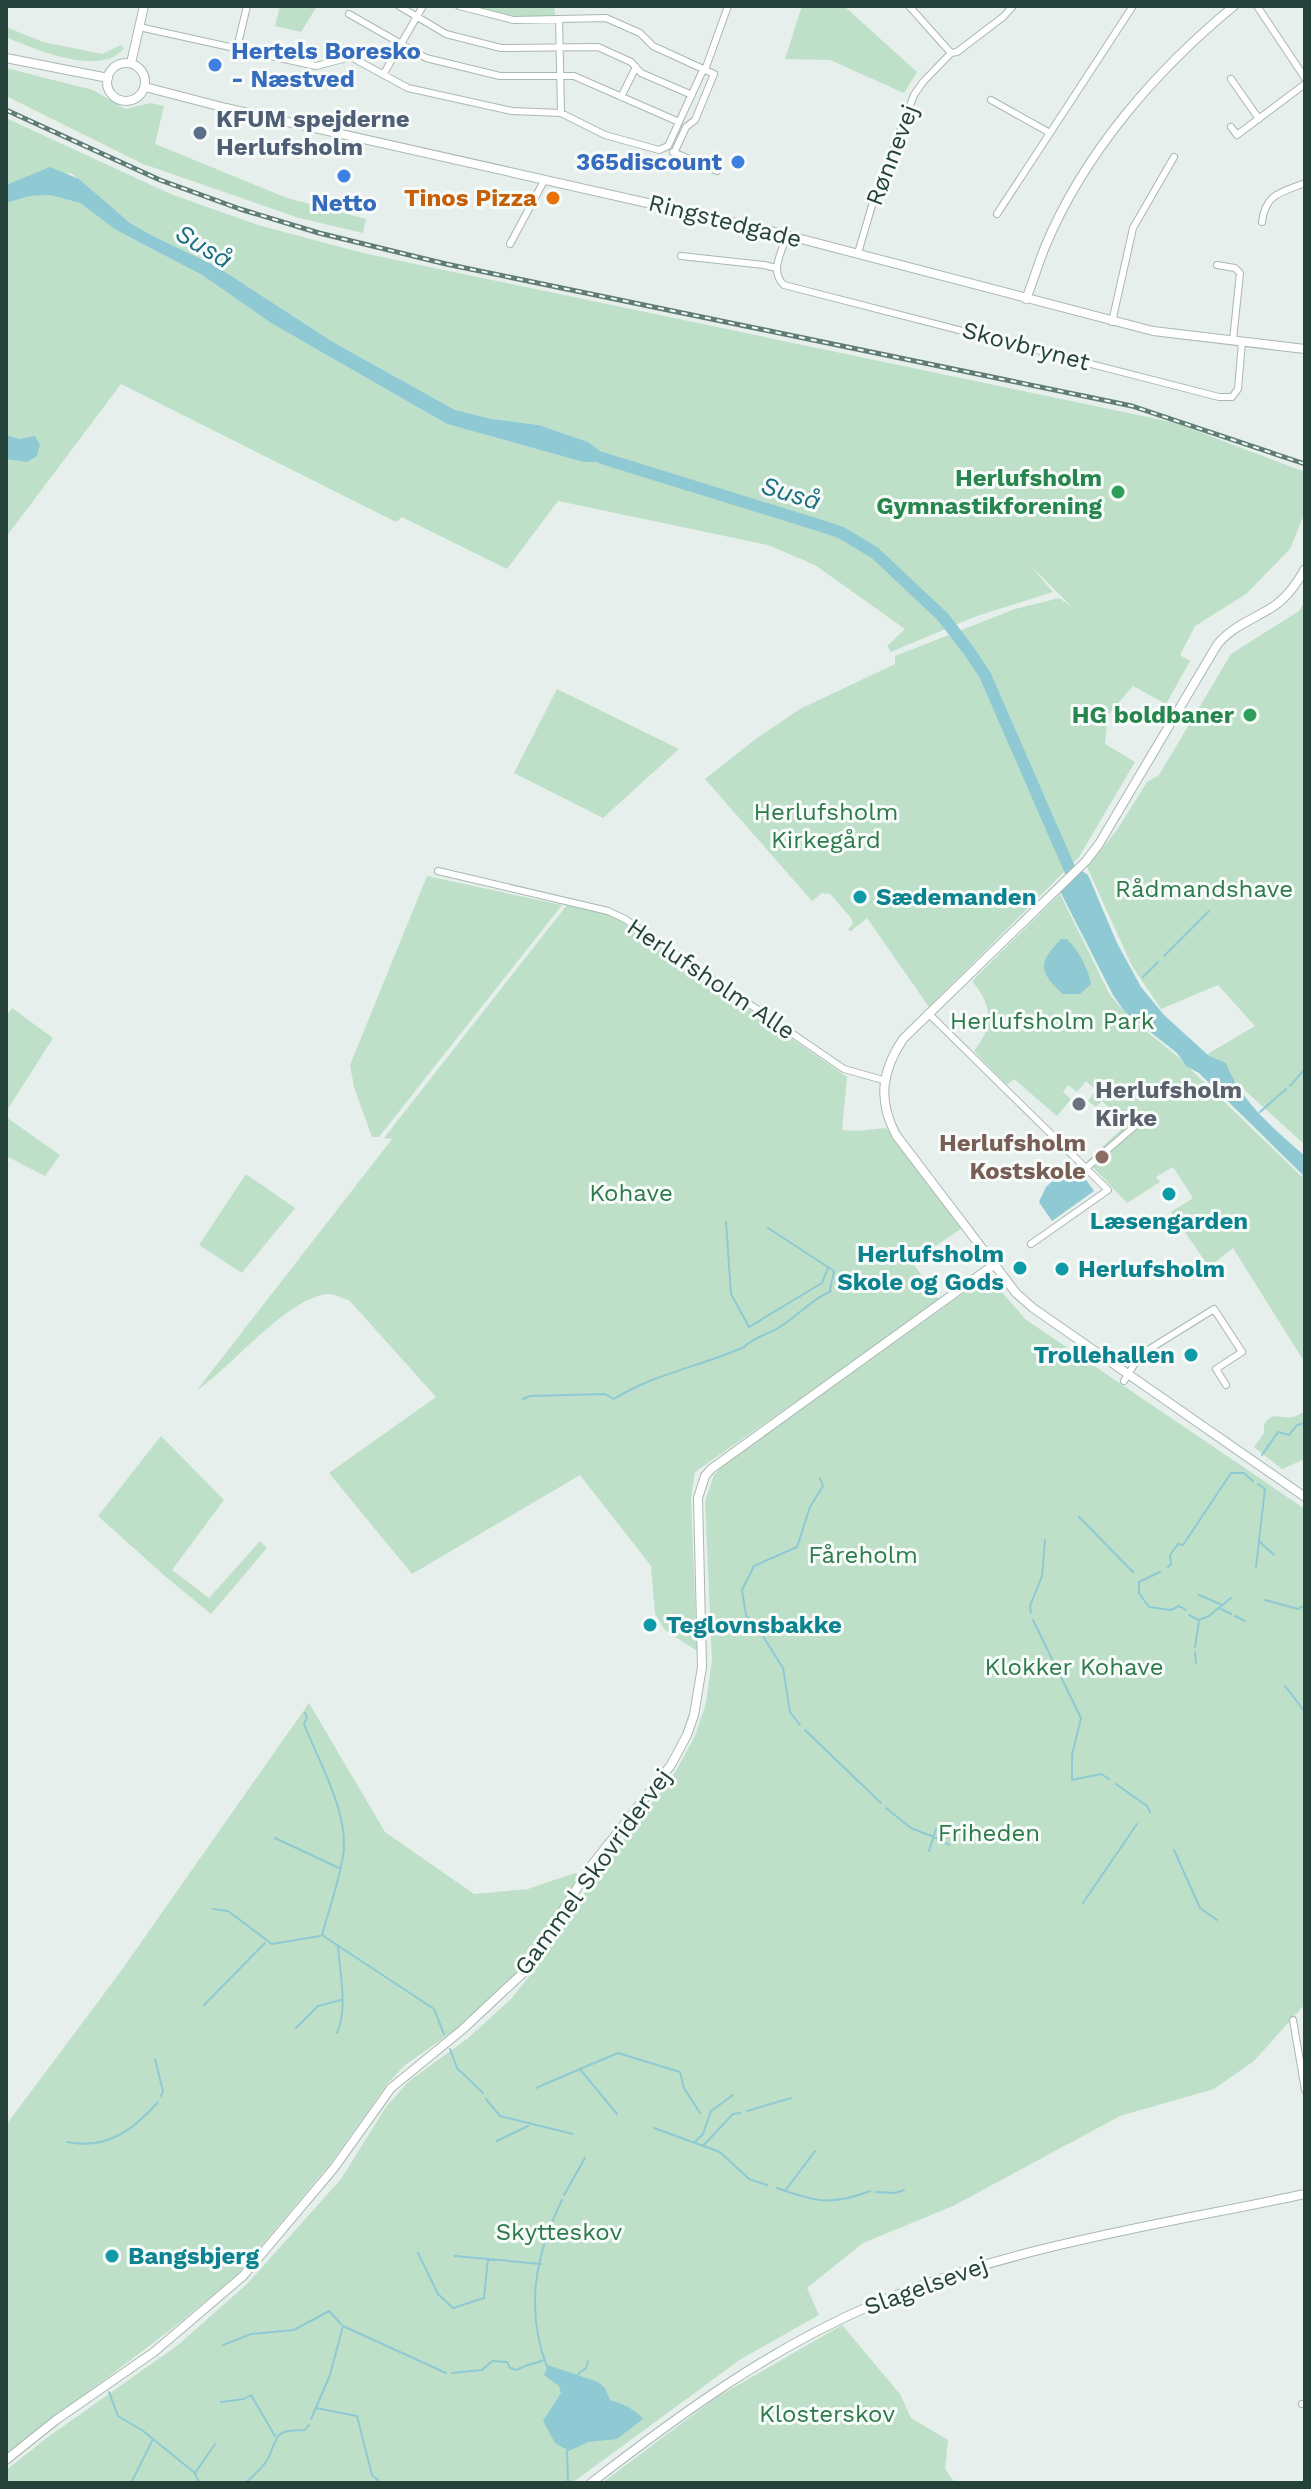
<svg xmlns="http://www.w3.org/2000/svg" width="1311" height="2489" viewBox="0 0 1311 2489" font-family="'Work Sans',sans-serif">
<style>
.green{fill:#bfe0c8}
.water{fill:#8ec9d4}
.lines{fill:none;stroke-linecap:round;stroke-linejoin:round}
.stream{stroke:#8ec9d4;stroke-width:2}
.river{stroke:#8ec9d4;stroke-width:12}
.minor-casing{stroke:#a8b8b2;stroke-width:8}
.tertiary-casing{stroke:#a8b8b2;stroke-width:10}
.minor{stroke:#fff;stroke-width:6}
.tertiary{stroke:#fff;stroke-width:8}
.rail-casing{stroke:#5f7d75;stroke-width:5}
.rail{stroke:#f7fbf9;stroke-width:2;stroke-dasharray:6;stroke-linecap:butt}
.shop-dot{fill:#3f7fe0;stroke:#f7fbf9;stroke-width:3}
.service-dot{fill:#5c6f8a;stroke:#f7fbf9;stroke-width:3}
.food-dot{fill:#e8710a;stroke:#f7fbf9;stroke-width:3}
.leisure-dot{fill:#2e9e5b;stroke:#f7fbf9;stroke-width:3}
.culture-dot{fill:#0f9aa8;stroke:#f7fbf9;stroke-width:3}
.worship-dot{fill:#6b7280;stroke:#f7fbf9;stroke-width:3}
.education-dot{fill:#8d6e63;stroke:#f7fbf9;stroke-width:3}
.labels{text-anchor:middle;stroke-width:6;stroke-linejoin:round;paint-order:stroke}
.shop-label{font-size:24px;font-weight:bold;fill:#366cbe;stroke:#f7fbf9;text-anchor:start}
.service-label{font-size:24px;font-weight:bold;fill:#4e5e75;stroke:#f7fbf9;text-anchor:start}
.street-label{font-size:24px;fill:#24423a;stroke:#f7fbf9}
.food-label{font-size:24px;font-weight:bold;fill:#c56008;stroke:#f7fbf9;text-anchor:end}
.leisure-label{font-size:24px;font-weight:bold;fill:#27864d;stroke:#f7fbf9;text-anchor:end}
.park-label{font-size:24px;fill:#2d7a4b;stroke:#f7fbf9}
.culture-label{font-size:24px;font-weight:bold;fill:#0d838f;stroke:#f7fbf9;text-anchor:start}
.worship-label{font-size:24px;font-weight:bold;fill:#5b616d;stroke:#f7fbf9;text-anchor:start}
.education-label{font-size:24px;font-weight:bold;fill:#785e54;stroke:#f7fbf9;text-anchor:end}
.water-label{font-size:26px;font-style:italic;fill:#1c6f80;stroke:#f7fbf9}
</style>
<rect width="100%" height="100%" fill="#e6efeb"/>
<path class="green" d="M280,6H317L301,32L275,26Z
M468,6H554L555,16L515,18Z
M802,6H844L917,72L904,93L830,60L785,59Z
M6,27L43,42L102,54L121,45L124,48C102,78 34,49 6,37Z
M6,68L93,90L125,109L151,103L164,106L155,144L287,198L366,219L363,233L299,218L143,164L6,96Z
M6,118L173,195L258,225L363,253L1176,423L1305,472V512L1290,549L1246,594L1195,626L1180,655L1190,661L1166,704L1133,686L1108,715L1105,744L1135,762L1079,857L929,1007L867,918L851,931L848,930L853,923L851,918L830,894L822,893L812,901L705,779L757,738L800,709L895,664V656L1015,609L1059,598L1072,607L1030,565L1053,592L974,617L891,652L887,646L905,629L815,565L768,545L558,501L507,569L402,517L396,522L121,384L6,537V203L30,196L50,195L80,203L116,230L202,275L271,323L447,424L583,462L613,461L588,442L539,425L492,419L455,410L333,342L216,266L155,237L130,223L71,173L22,179L6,185Z
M1305,601V1145L1206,1055L1255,1026L1218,985L1161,1009L1132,966L1087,867L1117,830L1147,782L1159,775L1231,654L1299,611Z
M557,689L679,749L603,818L514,773Z
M427,876L562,905L379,1137H372L354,1087L350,1065Z
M1060,894L1110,995L1130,1018L1177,1056L1301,1176L1305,1174V1363L1233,1248L1209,1267L1171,1212L1193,1198L1173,1167L1156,1177L1160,1182L1127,1203L1087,1161L1127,1124L1102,1101L1096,1107L1088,1101L1096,1090L1086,1081L1077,1092L1068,1085L1063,1092L1071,1099L1057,1116L1014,1079L1007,1085L974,1051C995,1025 992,1005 972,981Z
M567,905L593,908L619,920L847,1077L842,1130L857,1131L886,1128L962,1228L912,1262L940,1301L695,1472L691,1498L697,1651L665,1630L655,1614L651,1566L580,1475L412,1574L329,1473L436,1397L349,1300C344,1299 336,1295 331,1294C291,1293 231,1368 197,1390L392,1139L384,1138Z
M12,1008L53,1038L6,1112V1017Z
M6,1117L60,1155L45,1176L6,1156Z
M246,1174L295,1208L242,1273L199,1245Z
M988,1276L1025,1319L1305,1509V2004L1254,2061L1214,2089L1120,2116L953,2206L863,2243L807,2288L819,2315L741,2359L572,2483H6V2470L48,2437L178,2345L247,2284L341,2179L386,2107L409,2081L467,2039L511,1999L535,1969L591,1883L676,1771L695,1736L706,1703L712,1660L705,1501L714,1475L723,1465Z
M1305,1412V1459L1282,1469L1254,1447L1264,1433V1424C1274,1410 1280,1420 1293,1417C1297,1416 1301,1413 1305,1412Z
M161,1436L224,1500L172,1570L209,1598L260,1541L267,1548L211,1614L166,1577L98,1516Z
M309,1703L385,1832L474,1894L528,1889L575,1873L580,1875L518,1971L492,1998L458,2028L405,2065L387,2084L330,2164L235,2277L169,2331L6,2454V2125L121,1971Z
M842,2325L900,2394L911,2418L948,2440L945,2469L955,2483H602L714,2399Z"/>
<path class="water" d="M50,167L79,179L130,223L155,237L216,266L333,342L455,410L492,419L539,425L588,442L615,462H583L447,424L271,323L202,275L116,230L80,203L50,195L30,196L6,203V185Z
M6,435L20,439L35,436L40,445L37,456L27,462L6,459Z
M1082,871L1088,875L1117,943L1141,987L1164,1015L1209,1056L1226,1063C1241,1102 1274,1129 1305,1156V1177L1199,1073L1186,1066L1177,1053L1125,1012L1113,995L1060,891Z
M1061,939H1067C1079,951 1088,968 1091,984L1080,994H1063C1038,971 1038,963 1061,939Z
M1069,1166L1079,1170L1094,1191L1052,1221L1039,1202L1046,1187Z
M548,2365L598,2382L605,2388L610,2400C621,2403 637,2410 643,2419L617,2439L588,2442L569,2451L555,2443L543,2421L561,2393L559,2386L544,2375Z"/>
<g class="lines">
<path class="stream" d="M1164,956L1209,911
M1143,977L1158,962
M1290,1086L1305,1069
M1260,1112L1286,1089
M726,1222L731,1294L749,1327L822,1283L828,1268
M768,1228L834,1271L830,1290
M523,1399L530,1396L605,1394L614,1399C653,1374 702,1366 744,1347C754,1337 767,1335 778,1328C797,1317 810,1300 831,1291
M1262,1455L1278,1432L1289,1435L1297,1425L1305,1423
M1079,1517L1133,1572
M1260,1542L1274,1555
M1168,1567L1171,1564L1170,1555L1178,1544L1183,1545L1231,1473H1244L1253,1481
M1256,1567L1265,1489L1258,1484
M1160,1572L1139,1582V1593L1149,1607L1171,1610L1179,1606L1186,1610
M1199,1595L1220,1604
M1265,1600L1298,1609L1305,1605
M1221,1609L1231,1614
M1031,1613L1030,1606L1042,1576L1045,1540
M1189,1615L1199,1620L1209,1616L1231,1598
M1235,1616L1245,1621
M1033,1620L1081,1718L1072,1755V1780L1101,1774L1109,1779
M1195,1647L1199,1621
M1195,1652L1196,1663
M1285,1686L1305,1712
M305,1713L307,1718L304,1724C319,1762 350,1815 343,1856C339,1882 329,1909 322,1935L434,2009L444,2034
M800,1725L790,1712L783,1668L761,1633L746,1615L742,1590L754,1566L797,1547L810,1507L823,1486L820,1478
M805,1730L881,1803
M1116,1784L1147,1806L1150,1812
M886,1808L911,1828L939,1839
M275,1838L339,1868
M942,1841L949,1845
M1174,1850L1200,1908L1217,1920
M929,1851L936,1829
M1083,1903L1137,1824
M213,1909L228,1911L272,1944L320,1936
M204,2005L265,1943
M296,2028L318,2006L341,2000
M337,2033C348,2008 340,1974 338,1947
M450,2049L457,2068L483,2093
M155,2059L163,2091L161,2096
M580,2069L618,2053L680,2072L684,2088L700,2113
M536,2088L580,2069L617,2114
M486,2099L500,2116L573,2134
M747,2111L791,2098
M654,2128L720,2152L749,2179L767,2185
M497,2141L528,2126
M67,2142C107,2150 133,2130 158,2102
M695,2142L703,2134L711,2111L733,2095
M703,2146L733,2114L740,2113
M777,2188C816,2202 831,2206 870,2191
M785,2191L815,2151
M876,2192L895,2193L904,2190
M564,2195L585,2158
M418,2253L438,2294L453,2308L484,2298L488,2259
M455,2256L541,2264
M223,2345L251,2334L294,2330L329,2311L341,2324
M547,2367C525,2309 535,2255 562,2200
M452,2373L482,2370L492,2361L507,2362L510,2368L517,2370C525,2364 535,2364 544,2360
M578,2374L586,2368L588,2361
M109,2392L118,2416L143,2431L195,2473L199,2483
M221,2402L244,2399L251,2395L275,2436
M316,2408L357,2416L372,2475L381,2483
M311,2419L330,2375L343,2326L446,2373
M567,2451L568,2482
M195,2473L215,2444
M131,2483L152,2441
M245,2483C255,2475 267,2464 271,2452C279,2429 281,2431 305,2430L309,2425"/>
<path class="river" d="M602,458L828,528L842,533L875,553L943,617L969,651L985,675L1077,886"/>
<defs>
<path id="minor" d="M399,6L446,34L501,48L598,47L631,62L641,73L692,95
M459,6L513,20L606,18L640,33L653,46L714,74L695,120L686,127L674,153
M909,6L951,53
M1257,6L1305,78
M349,14L426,58L500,76H574L679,122
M559,19L561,113
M139,27L316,66L351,57L408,88L512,111L561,113L605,135L659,150L668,146L703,70
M237,48L247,6
M705,70L728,6
M383,75L423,6
M1231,79L1259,119
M621,97L636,67
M991,100L1050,133
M1231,127L1237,135L1305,84
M673,152L717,171
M997,214L1133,6
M1262,222C1265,194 1282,192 1305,183
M787,235C782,252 769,271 784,285L1219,397H1232L1238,389L1242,342
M510,244L545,179
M858,253L873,202L914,95L923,82L951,53L957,52L1003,17L1013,6
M681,256L764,265L776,268
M1217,265L1235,268L1240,273L1233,340
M1112,322L1133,228L1174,157
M438,871L608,911L625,919L844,1069L883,1080
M928,1013L1108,1190L1031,1244
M1085,1169L1136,1125
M1124,1381L1140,1355L1214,1309L1242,1352L1216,1369L1226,1385
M1293,2020L1305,2090
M1302,2404H1305"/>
<path id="tertiary" d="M6,58L108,78
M131,63L144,6
M107 82a19 19 0 1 1 38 0a19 19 0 1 1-38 0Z
M145,87L226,108L763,229L1153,331L1305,349
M1026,299C1033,282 1038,264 1045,247C1084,153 1156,70 1234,6
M1305,569C1296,585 1286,599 1271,608C1252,620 1231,627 1217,645L1099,844L1086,861L903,1039C881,1072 878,1101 896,1135L1016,1293L1033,1308L1305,1497
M6,2460L56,2420L154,2352L243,2276L334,2168L391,2088L462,2030L524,1972L591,1866L671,1765L687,1735L694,1715L702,1667L698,1498L705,1476L711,1469L995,1264
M591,2483C679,2415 769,2349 872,2305C1009,2246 1159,2225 1305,2194"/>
</defs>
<use href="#minor" class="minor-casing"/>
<use href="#tertiary" class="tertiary-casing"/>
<use href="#minor" class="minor"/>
<use href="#tertiary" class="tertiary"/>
<defs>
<path id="rail" d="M6,110L160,180L240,209L319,233L446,264L1132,406L1305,464"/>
</defs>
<use href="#rail" class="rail-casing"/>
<use href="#rail" class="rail"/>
</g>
<g class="shop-dot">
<circle cx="215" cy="65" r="8"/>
<circle cx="738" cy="162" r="8"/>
<circle cx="344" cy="176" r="8"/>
</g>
<circle class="service-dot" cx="200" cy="133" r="8"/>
<circle class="food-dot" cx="553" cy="198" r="8"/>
<g class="leisure-dot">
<circle cx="1118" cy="492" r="8"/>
<circle cx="1250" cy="715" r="8"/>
</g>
<g class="culture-dot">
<circle cx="860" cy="897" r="8"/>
<circle cx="1169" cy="1194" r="8"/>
<circle cx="1020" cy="1268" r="8"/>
<circle cx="1062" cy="1269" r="8"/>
<circle cx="1191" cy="1355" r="8"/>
<circle cx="650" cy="1625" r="8"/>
<circle cx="112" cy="2256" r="8"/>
</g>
<circle class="worship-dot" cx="1079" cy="1104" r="8"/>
<circle class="education-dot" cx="1102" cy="1157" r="8"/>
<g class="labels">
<g class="shop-label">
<text x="231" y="59">Hertels Boresko<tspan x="231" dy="28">- Næstved</tspan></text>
<text x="722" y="170" text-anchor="end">365discount</text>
<text x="344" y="211" text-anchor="middle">Netto</text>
</g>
<g class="service-label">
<text x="216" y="127">KFUM spejderne<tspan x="216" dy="28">Herlufsholm</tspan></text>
</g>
<g class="street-label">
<text transform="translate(892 155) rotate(-69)" y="8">Rønnevej</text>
<text transform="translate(725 221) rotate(14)" y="8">Ringstedgade</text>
<text transform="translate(1026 346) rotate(15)" y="8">Skovbrynet</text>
<text transform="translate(711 979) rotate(34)" y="8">Herlufsholm Alle</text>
<text transform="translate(593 1872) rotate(-54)" y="8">Gammel Skovridervej</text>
<text transform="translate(926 2286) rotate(-20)" y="8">Slagelsevej</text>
</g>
<g class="food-label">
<text x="537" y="206">Tinos Pizza</text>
</g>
<g class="leisure-label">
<text x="1102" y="486">Herlufsholm<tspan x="1102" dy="28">Gymnastikforening</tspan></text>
<text x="1234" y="723">HG boldbaner</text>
</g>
<g class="park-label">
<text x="826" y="820">Herlufsholm<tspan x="826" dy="28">Kirkegård</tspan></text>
<text x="1204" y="897">Rådmandshave</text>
<text x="1052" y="1029">Herlufsholm Park</text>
<text x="631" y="1201">Kohave</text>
<text x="863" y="1563">Fåreholm</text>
<text x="1074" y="1675">Klokker Kohave</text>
<text x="989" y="1841">Friheden</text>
<text x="559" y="2240">Skytteskov</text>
<text x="827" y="2422">Klosterskov</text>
</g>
<g class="culture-label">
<text x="876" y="905">Sædemanden</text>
<text x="1169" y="1229" text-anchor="middle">Læsengarden</text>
<text x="1004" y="1262" text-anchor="end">Herlufsholm<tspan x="1004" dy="28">Skole og Gods</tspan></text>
<text x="1078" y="1277">Herlufsholm</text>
<text x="1175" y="1363" text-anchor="end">Trollehallen</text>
<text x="666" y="1633">Teglovnsbakke</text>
<text x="128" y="2264">Bangsbjerg</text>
</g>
<g class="worship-label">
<text x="1095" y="1098">Herlufsholm<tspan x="1095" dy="28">Kirke</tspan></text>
</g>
<g class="education-label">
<text x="1086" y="1151">Herlufsholm<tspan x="1086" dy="28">Kostskole</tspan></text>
</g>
<g class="water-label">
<text transform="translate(204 246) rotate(31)" y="9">Suså</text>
<text transform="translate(791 493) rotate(17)" y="9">Suså</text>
</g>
</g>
<rect width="1311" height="2489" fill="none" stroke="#24423a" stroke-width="16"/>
</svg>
